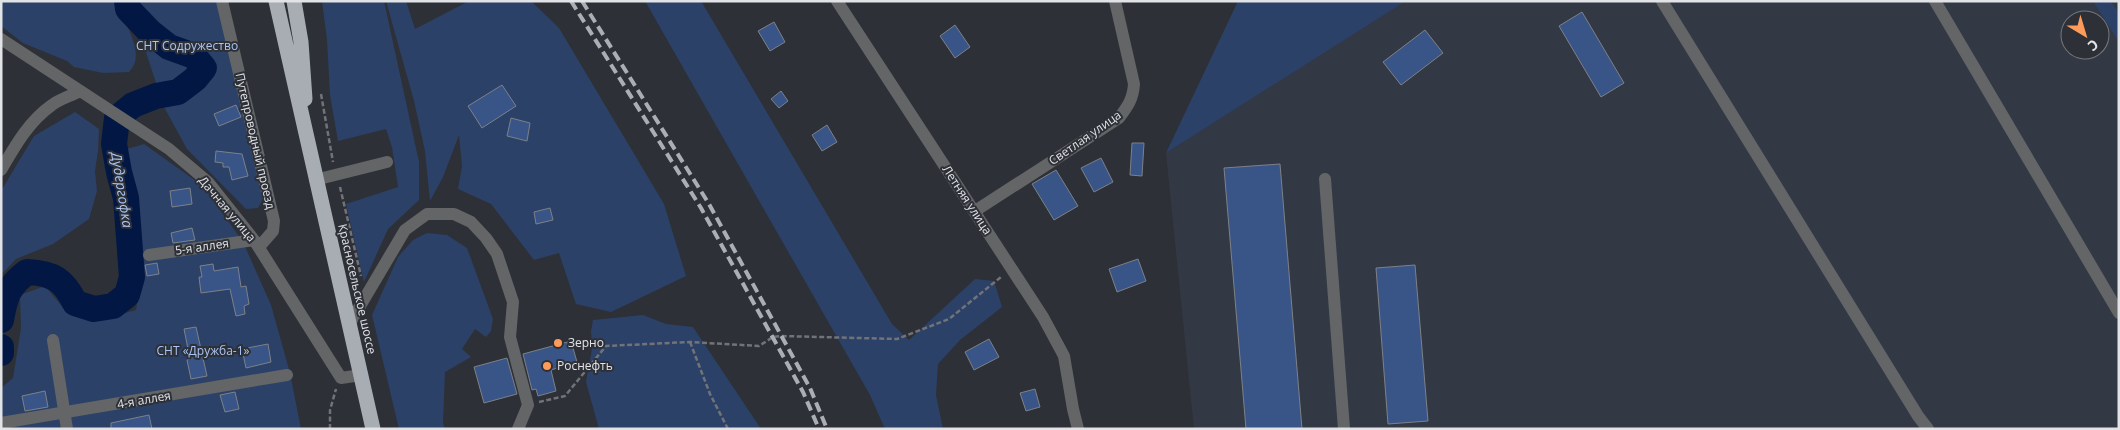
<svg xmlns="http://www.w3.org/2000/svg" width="2120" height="430" viewBox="0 0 2120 430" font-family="'Open Sans',sans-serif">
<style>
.built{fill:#333944;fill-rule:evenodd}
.green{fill:#2c4167}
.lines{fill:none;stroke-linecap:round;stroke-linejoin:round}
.river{stroke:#031744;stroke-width:26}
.building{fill:#395588;stroke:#7d8187}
.path{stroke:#717379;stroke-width:2.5;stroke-dasharray:5 2.5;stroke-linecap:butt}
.minor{stroke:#636567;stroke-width:12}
.highway{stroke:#a8acb3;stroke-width:15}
.rail{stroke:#abaeb2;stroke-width:4;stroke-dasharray:10 5;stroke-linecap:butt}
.poi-dot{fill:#ff9b5a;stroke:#2d3036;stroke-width:2}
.labels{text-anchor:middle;stroke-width:4;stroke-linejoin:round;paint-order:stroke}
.park-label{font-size:12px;fill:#abc5f4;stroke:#2d3036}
.street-label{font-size:12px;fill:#e1e3e7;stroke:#2d3036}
.poi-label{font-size:12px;fill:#e1e3e7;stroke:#2d3036;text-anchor:start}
.water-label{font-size:14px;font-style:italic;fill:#aac5f3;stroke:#2d3036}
</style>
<rect width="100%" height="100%" fill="#2d3036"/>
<path class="built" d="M1406,1H2119V429H1194L1166,153ZM2070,20H2100V50H2070Z"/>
<path class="green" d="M1,1H117C122,22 148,53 129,72L103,73L74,67L67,61L23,43L1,26Z
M129,1H218L268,190L258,208L246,209L187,149L164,107Z
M322,1H384L419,162V200L388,229L364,282L346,204L398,187L392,147L386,129L338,141L330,95L327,40Z
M386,1H406L415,29L469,1H531L559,28L664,204L686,276L611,312L576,304L559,253L534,260L491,204L458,189L462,166L459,135L443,177L430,201L425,151L414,101Z
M645,1H701L892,324L909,340L975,279L994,281L1002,307L960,340L938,364L936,395L943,429H885L870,395Z
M1238,1H1406L1166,153Z
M2093,1H2111L2119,14V42Z
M75,112L99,129L98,151L95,171L97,191L89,219L53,244L16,259L1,275V191L34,136Z
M144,144L203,186L243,242L271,305L290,373L301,429H1V388L13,378L21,328L20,295L45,286L65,310L92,322L136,310C146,260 133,201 127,149Z
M427,233L447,235L467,248L493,319L491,331L486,337L475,329L462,349L471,357L445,372L443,423L445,429H399L372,315L398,257L413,240Z
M643,315L666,324L693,327L761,429H599L586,382L592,349L591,331L593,320Z"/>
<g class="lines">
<path class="river" d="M1,320C5,297 8,286 27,272C53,273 64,280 75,303L94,309L113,306L127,295L132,277L126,198L119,172L114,144L117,118L133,105L156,96L178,92L195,79L204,68L194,56L169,47L150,32L128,9L127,1
M1,347V353"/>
</g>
<path class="building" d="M1582,12L1624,83L1601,97L1559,26Z
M774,22L785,42L770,51L758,31Z
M955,25L970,47L955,58L940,36Z
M1425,30L1443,53L1401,85L1383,62Z
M502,85L516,106L482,128L468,106Z
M781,91L788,101L779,108L771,99Z
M236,105L241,117L219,126L214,114Z
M511,118L530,123L527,141L507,136Z
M827,125L837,142L822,151L812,135Z
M1132,143H1144L1142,176L1130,175Z
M216,151L242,154L248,176L232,180L229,167H223V163L215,162Z
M1101,158L1113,182L1094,192L1081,168Z
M1280,164L1302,429H1246L1224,168Z
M1056,170L1078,206L1054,220L1032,184Z
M190,188L192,204L172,207L170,191Z
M550,208L553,220L536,224L534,212Z
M192,228L195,240L173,243L171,233Z
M1138,259L1146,281L1117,292L1109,269Z
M157,263L159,274L147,276L145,265Z
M213,264L214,271L238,267L241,287L246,286L249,304L244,306L245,314L236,316L230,289L201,293L199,277H202L200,266Z
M1415,265L1428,421L1388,424L1376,268Z
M196,327L207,376L191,379L187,360L190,359L184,329Z
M989,339L999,357L974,370L965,352Z
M571,341L577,362L551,370L556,391L538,396L536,389L532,390L523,354Z
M268,344L271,362L246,368L242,349Z
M507,358L517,394L484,403L474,367Z
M1035,389L1040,407L1026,411L1020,393Z
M45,391L48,407L25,411L22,396Z
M235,392L239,409L225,412L220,395Z
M149,415L152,429H111V423Z"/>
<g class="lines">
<path class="path" d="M321,94L333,162
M340,187L361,276
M690,342L710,394L728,429
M539,402L565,396L606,346L690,342L759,346L773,337L781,336L897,339L949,319L1001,277
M330,429V410L336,389"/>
<path class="minor" d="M222,1L274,221L273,231L259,247
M837,1L1043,317L1064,356L1073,409L1078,429
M1662,1L1918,416L1928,429
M1935,1L2119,313
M1,39L169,149L208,182L254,240L341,378L361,375
M1,170C15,146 29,121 52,105C60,99 71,96 80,91
M1325,179L1344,429
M315,180L387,162
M975,211L1119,118C1128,106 1133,99 1134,84L1115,1
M149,255L254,240
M350,323L405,230L427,214H454L471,222L486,238L497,254L513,302L510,337L528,405L518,429
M53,340L67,429
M1,423L287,375"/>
<path class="highway" d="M276,1L373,429
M294,1L301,42L305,99"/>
<path class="rail" d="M571,1L701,208L803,392L819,429
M582,1L709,204L810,388L827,429"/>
</g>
<g class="poi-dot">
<circle cx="558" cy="343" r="5"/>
<circle cx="547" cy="366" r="5"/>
</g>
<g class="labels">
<g class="park-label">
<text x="187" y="50">СНТ Содружество</text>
<text x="203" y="355">СНТ «Дружба-1»</text>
</g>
<g class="street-label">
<text transform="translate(1085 138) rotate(-35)" y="4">Светлая улица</text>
<text transform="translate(255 141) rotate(77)" y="4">Путепроводный проезд</text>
<text transform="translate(967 200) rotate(57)" y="4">Летняя улица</text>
<text transform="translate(227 209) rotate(50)" y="4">Дачная улица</text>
<text transform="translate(202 247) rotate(-8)" y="4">5-я аллея</text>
<text transform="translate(357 289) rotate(77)" y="4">Красносельское шоссе</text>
<text transform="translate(144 400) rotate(-10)" y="4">4-я аллея</text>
</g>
<g class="poi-label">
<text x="568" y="347">Зерно</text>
<text x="557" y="370">Роснефть</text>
</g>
<g class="water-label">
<text transform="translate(122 190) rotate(81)" y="5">Дудергофка</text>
</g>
</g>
<rect width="2120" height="430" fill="none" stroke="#e1e3e7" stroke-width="5"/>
<g transform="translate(2085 35) rotate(142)"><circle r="24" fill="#2d3036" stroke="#75787d"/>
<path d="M0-4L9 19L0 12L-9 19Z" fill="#ff9b5a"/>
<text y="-8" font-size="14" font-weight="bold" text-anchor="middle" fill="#e1e3e7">С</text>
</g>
</svg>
